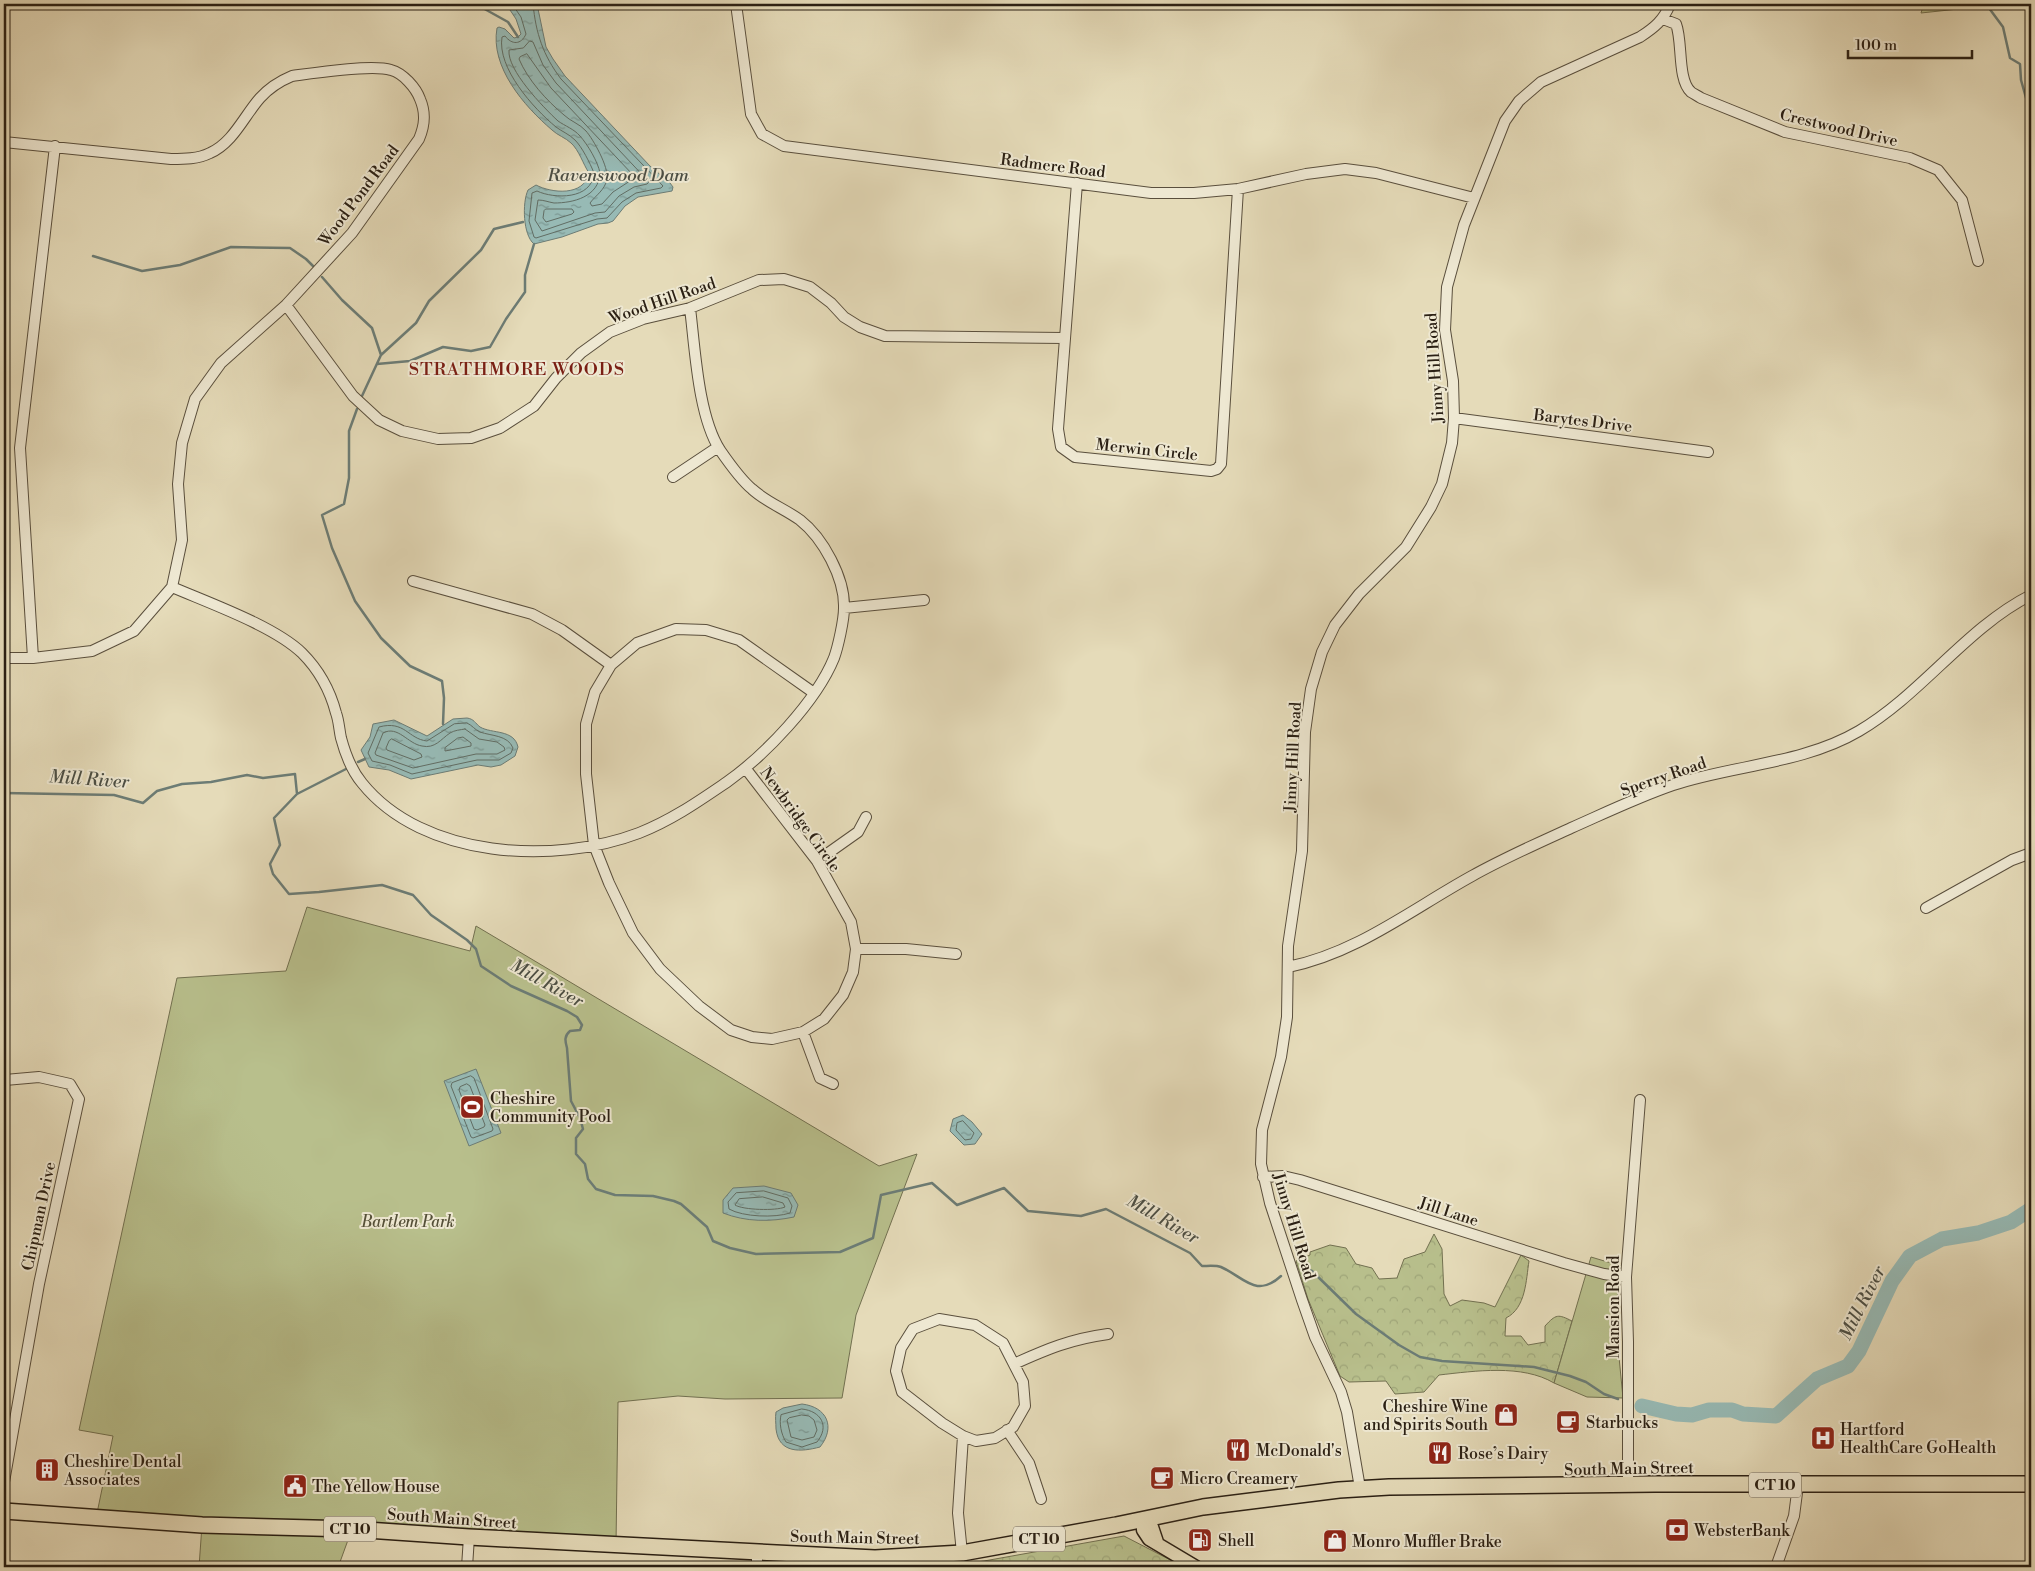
<svg xmlns="http://www.w3.org/2000/svg" width="2035" height="1571" viewBox="0 0 2035 1571" font-family="'Libre Bodoni',serif">
<style>
.forest{fill:url(#forest-crowns);stroke:#727050}
.park{fill:#b8bf8c;stroke:#727050}
.water{fill:url(#water-ripples);stroke:#6c7c75}
.lines{fill:none;stroke-linecap:round;stroke-linejoin:round}
.shore{stroke:#616d64;stroke-width:1}
.stream{stroke:#6c7c75;stroke-width:2.5}
.river{stroke:#97bab5;stroke-width:15}
.minor-casing{stroke:#5a4f3d;stroke-width:12}
.major-casing{stroke:#2b2014;stroke-width:15}
.highway-casing{stroke:#2b2014;stroke-width:18}
.minor{stroke:#eee8d2;stroke-width:10}
.major{stroke:#e5dbb9;stroke-width:12}
.highway{stroke:#e5dbb9;stroke-width:15}
.labels{text-anchor:middle;stroke-width:4;stroke-linejoin:round;paint-order:stroke}
.shield{fill:#eee8d2;stroke:#665c4d;stroke-width:1}
.shield-label{font-size:15px;font-weight:bold;fill:#2b2014}
.street-label{font-size:16px;fill:#2b2014;stroke:#eee8d2}
.poi-label{font-size:16px;fill:#2b2014;stroke:#eee8d2;text-anchor:start}
.park-label{font-size:16px;font-style:italic;fill:#555038;stroke:#eee8d2}
.water-label{font-size:18px;font-style:italic;fill:#4b4e44;stroke:#eee8d2}
.neighbourhood-label{font-size:18px;letter-spacing:1px;fill:#7a1f14;stroke:#eee8d2}
</style>
<defs>
<pattern id="forest-crowns" width="20" height="18" patternUnits="userSpaceOnUse" patternTransform="scale(1.25)"><rect width="20" height="18" fill="#b8bf8c"/><path d="M2 6a3 3 0 1 1 6 0M12 15a3 3 0 1 1 6 0" fill="none" stroke="#9ea478"/></pattern>
<pattern id="water-ripples" width="26" height="14" patternUnits="userSpaceOnUse" patternTransform="scale(1.25)"><rect width="26" height="14" fill="#97bab5"/><path d="M2 4q2-2 4 0t4 0M15 11q2-2 4 0t4 0" fill="none" stroke="#7b9792"/></pattern>
</defs>
<rect width="100%" height="100%" fill="#e5dbb9"/>
<filter id="stains"><feTurbulence type="fractalNoise" baseFrequency=".004" numOctaves="4"/><feColorMatrix values="0 0 0 0 .2 0 0 0 0 .09 0 0 0 0 .02 0 0 0 .5 -.17"/></filter>
<radialGradient id="worn" r=".72"><stop offset=".6" stop-color="#630" stop-opacity="0"/><stop offset="1" stop-color="#630" stop-opacity=".3"/></radialGradient>
<path class="forest" d="M1434,1234L1442,1249L1444,1294L1450,1306L1462,1300L1484,1303L1495,1307L1521,1255L1529,1261C1526,1280 1526,1308 1506,1318L1505,1336H1521L1528,1345L1545,1342V1326C1556,1314 1558,1314 1572,1321L1554,1383C1522,1364 1475,1371 1439,1375L1424,1392L1395,1394L1386,1381L1349,1382L1340,1376L1308,1299L1296,1261L1310,1255V1252L1330,1245L1346,1248L1356,1264L1372,1268L1379,1279L1397,1278L1404,1259L1425,1252Z
M1124,1536L1182,1566L1181,1567H938L984,1561Z"/>
<path class="park" d="M1924,4H1995L1986,6L1921,13Z
M307,907L470,951L476,926L879,1166L917,1154L856,1315L842,1398L725,1399L678,1396L618,1402L616,1545L352,1529L340,1562V1567H199L202,1525L96,1518L113,1436L79,1430L177,978L286,971Z
M1591,1257L1621,1266L1615,1316L1623,1398L1587,1397L1554,1383Z"/>
<path class="water" d="M506,4H537L546,47L553,59L565,76L650,166L670,183L673,187L672,191L638,197L625,206L613,221L608,223L598,224L562,237L534,244C523,235 522,203 528,190L536,185C551,193 584,197 589,173C583,164 579,150 571,143C566,138 557,135 552,130C524,106 490,67 497,28L499,27L505,29L514,38L518,37L521,34L516,19Z
M467,718C474,719 475,723 480,727C492,734 514,729 518,747L515,756L501,765L491,767L478,765L411,779L389,770L369,767L361,750L370,737L373,724L394,720L427,736L453,719Z
M476,1069L501,1133L469,1146L444,1081Z
M963,1115L972,1122L982,1134L975,1144L964,1145L950,1131L953,1119Z
M764,1186L791,1193L798,1205L794,1217C770,1222 746,1222 723,1213V1200L733,1188Z
M802,1404C827,1407 836,1427 820,1447C801,1452 779,1454 776,1429C776,1423 775,1418 776,1412L783,1408Z"/>
<g class="lines">
<path class="shore" d="M512,4L521,17L526,34C521,45 512,45 505,36L502,37C497,68 533,108 556,127C561,131 569,134 575,140C582,147 590,163 594,173C592,200 554,199 537,191L532,193L529,221L534,237L536,238L597,219L607,218L622,202L636,193L661,188L663,186L561,79C543,55 536,34 533,4
M530,41L533,42L543,65L556,83L649,182L647,184L634,187L619,196L605,212L595,213L542,231L535,220L538,200C544,200 548,202 554,203C573,203 599,197 600,173C598,162 588,145 580,136C574,129 565,126 558,121C543,107 507,70 509,50L523,48Z
M527,54L551,88L634,176L633,179L613,192L602,204L592,206L590,203C596,195 605,190 607,179C609,167 593,139 586,131C580,124 570,121 564,115C546,100 528,80 519,59L520,57Z
M546,209H572L574,212L572,214L546,222L543,218L544,211Z
M467,723C472,725 475,730 480,732C491,736 508,735 513,748L511,753L499,760H477L412,774L390,765L372,761L368,753L379,727C405,720 408,739 427,741L454,724Z
M465,729L479,739L497,742L504,747L505,750L497,754H476L413,768L376,755L375,753L383,733C398,725 408,744 422,746C435,749 441,739 450,733C455,730 460,730 465,729Z
M458,738L463,737L471,743V746L445,751V748Z
M392,739L421,754L422,757L414,760L387,750L386,748L389,741Z
M471,1076L474,1078L493,1129L492,1131L473,1138L471,1137L451,1086L452,1083Z
M467,1084L470,1086L485,1125L484,1127L477,1130L474,1129L459,1090L460,1087Z
M963,1121L974,1133L971,1139L965,1140L956,1130L957,1123Z
M764,1191L788,1198L792,1206L790,1213C775,1218 743,1217 729,1209L728,1202L736,1193Z
M763,1197L783,1203L785,1207C776,1211 743,1210 735,1205L739,1199Z
M802,1409C821,1411 830,1426 817,1442L802,1447L786,1442C781,1434 779,1423 781,1415Z
M802,1415L809,1416L814,1420L817,1430L814,1437L802,1440L791,1437L787,1420L789,1418Z"/>
<path class="stream" d="M481,4V7L508,22L518,37
M1986,4L2003,27L2010,58L2020,64L2021,80L2028,105H2031
M93,256L142,271L180,265L231,247L290,248L306,259L313,266
M322,277L342,300L372,328L381,355
M377,364L410,361L443,347L471,351L490,347L506,319L525,292V275L534,244
M362,396L381,355L416,323L429,301L481,250L494,229L523,222
M357,409L349,431V478L344,504L322,515L332,548L355,601L381,638L410,666L442,681L444,698L443,724
M358,762L365,759
M4,793L114,795L143,803L157,791L182,784L211,782L247,775L263,778L295,774L297,794L274,818L280,845L270,864L273,874L289,894L319,892L382,885L413,895L431,915L467,940L476,949L481,966L511,986L567,1011L577,1017L582,1025L580,1030L570,1031C564,1036 565,1041 567,1048L571,1101L580,1118L583,1129L576,1138V1154L585,1164L588,1179L596,1189L615,1195L653,1196L674,1201L681,1204L707,1227L713,1241L730,1248L756,1254L840,1252L873,1238L881,1195L932,1183L957,1205L1004,1188L1028,1211L1081,1216L1106,1209L1190,1253L1202,1266C1208,1266 1216,1265 1221,1267C1244,1277 1256,1299 1281,1276
M297,794L346,769
M1303,1268L1312,1271L1356,1314L1399,1345L1420,1357L1442,1361L1534,1367L1570,1376L1586,1382L1604,1394L1618,1399"/>
<path class="river" d="M1642,1406L1676,1414L1692,1415L1709,1410H1732L1743,1414L1776,1416L1817,1379L1848,1366L1859,1351L1892,1281L1910,1256L1942,1239L1978,1233L2011,1222L2031,1209"/>
<defs>
<path id="minor" d="M736,4L751,114L762,134L784,146L1151,193H1194L1238,189L1306,174L1345,169L1376,173L1474,198
M1663,19L1676,24C1683,42 1677,79 1691,92C1694,94 1698,96 1701,98L1785,132L1910,158L1938,170L1962,200L1978,261
M4,142L171,159C184,159 198,159 210,153C233,143 244,116 260,98C269,88 280,81 292,76C314,73 372,64 391,70C403,73 416,88 420,99C426,113 425,125 419,139L352,233L286,305L221,363L195,399L182,443L178,484L182,540L172,587L134,631L92,651L33,658H4
M1077,183L1058,429L1061,447L1075,457L1211,471L1217,469L1221,464L1238,189
M286,305L353,396L379,420L402,431L438,439L471,438L500,428L534,406L556,378L581,353L610,332L643,319L690,308L759,280L784,279L810,287L831,303L844,317L860,327L885,336L1064,338
M1454,418L1708,452
M673,477L718,447
M413,581L532,614L562,630L611,665
M172,587C209,603 274,626 302,653C319,670 330,690 336,713C339,721 339,729 341,738C345,753 352,771 362,783C423,859 555,865 639,833C672,820 699,801 727,782C765,755 816,702 834,658C838,647 844,620 844,608C845,578 823,538 800,520C785,509 766,502 752,489C740,479 729,463 720,450C698,416 695,348 690,308
M844,608L924,600
M33,658L20,448L55,146
M746,769L817,861L851,922L856,949L853,972L843,995L824,1019L803,1032L772,1039L752,1037L731,1030L699,1006L660,969L633,933L609,883L594,845L586,774V724L595,692L611,665L637,643L676,629L706,630L739,640L814,693
M817,861L858,832L866,817
M1926,908L2012,860L2031,853
M856,949H906L956,954
M1288,967C1357,953 1412,909 1472,876C1504,858 1538,843 1571,828C1605,813 1638,797 1673,785C1733,765 1803,764 1859,731C1922,694 1966,628 2031,595
M803,1032L820,1078L833,1084
M1263,1177L1283,1176L1300,1180L1564,1263L1604,1274L1626,1277
M939,1319L975,1325L1003,1343L1023,1382L1025,1406L1013,1427L995,1438L976,1441L963,1436L942,1423L902,1392L896,1371L901,1348L913,1329Z
M1014,1364C1047,1349 1071,1339 1108,1334
M1007,1430L1029,1463L1041,1499
M4,1482L39,1284L79,1099L70,1084L39,1077L5,1080
M1628,1485V1342L1626,1277L1640,1100
M1360,1488L1347,1412L1341,1392L1315,1337L1302,1300L1270,1203L1261,1164L1262,1130L1281,1057L1287,1017L1288,946L1302,851L1305,732L1311,689L1322,652L1335,625L1359,594L1406,547L1431,507L1442,484L1452,443L1454,418L1453,381L1445,330L1447,287L1464,225L1505,121L1519,101L1541,82L1640,37C1654,28 1664,20 1670,4
M757,1551V1567
M962,1553L958,1513L963,1436
M467,1567L469,1537
M1776,1567L1794,1516L1798,1485"/>
<path id="major" d="M1157,1542L1152,1527L1143,1520V1530L1149,1539L1196,1567"/>
<path id="highway" d="M4,1511L202,1525L352,1529L469,1537L875,1558L962,1553L1116,1525L1203,1507L1339,1490L1389,1487L1655,1484H2031"/>
</defs>
<use href="#minor" class="minor-casing"/>
<use href="#major" class="major-casing"/>
<use href="#highway" class="highway-casing"/>
<use href="#minor" class="minor"/>
<use href="#major" class="major"/>
<use href="#highway" class="highway"/>
</g>
<defs>
<symbol id="stadium-square" viewBox="-11 -11 22 22"><rect x="-9" y="-9" width="18" height="18" rx="4" fill="#8f2418" stroke="#eee8d2"/><path d="M0-5a6.5 5 0 1 0 0 10a6.5 5 0 1 0 0-10ZM-3.5-1.8h7v3.6h-7Z" fill="#fff"/></symbol>
<symbol id="shop-square" viewBox="-11 -11 22 22"><rect x="-9" y="-9" width="18" height="18" rx="4" fill="#8f2418" stroke="#eee8d2"/><path d="M-5-2.5h2.3a2.7 3.5 0 0 1 5.4 0H5L5.5 6h-11ZM-1.5-2.5h3a1.5 2.3 0 0 0-3 0Z" fill="#fff"/></symbol>
<symbol id="cafe-square" viewBox="-11 -11 22 22"><rect x="-9" y="-9" width="18" height="18" rx="4" fill="#8f2418" stroke="#eee8d2"/><path d="M-5.5-4.5H6V0H3Q3 3.5 0 3.5H-2.5Q-5.5 3.5-5.5 0ZM3-3.2v2h1.7v-2ZM-6 4.5H4V6H-6Z" fill="#fff"/></symbol>
<symbol id="hospital-square" viewBox="-11 -11 22 22"><rect x="-9" y="-9" width="18" height="18" rx="4" fill="#8f2418" stroke="#eee8d2"/><path d="M-5-5h3v3.5h4V-5h3V5h-3V1.5h-4V5h-3Z" fill="#fff"/></symbol>
<symbol id="restaurant-square" viewBox="-11 -11 22 22"><rect x="-9" y="-9" width="18" height="18" rx="4" fill="#8f2418" stroke="#eee8d2"/><path d="M-5-6h1v4h1v-4h1v4h1v-4h1v5L-1.5 .5V6h-2V.5L-5-1ZM5-6V6H3V1.5H1.5Q1.5-4 5-6Z" fill="#fff"/></symbol>
<symbol id="building-square" viewBox="-11 -11 22 22"><rect x="-9" y="-9" width="18" height="18" rx="4" fill="#8f2418" stroke="#eee8d2"/><path d="M-4-6H4V6H1V3H-1V6H-4ZM-2.5-4.3h1.7v1.8h-1.7ZM.8-4.3h1.7v1.8H.8ZM-2.5-1h1.7V.8h-1.7ZM.8-1h1.7V.8H.8Z" fill="#fff"/></symbol>
<symbol id="civic-square" viewBox="-11 -11 22 22"><rect x="-9" y="-9" width="18" height="18" rx="4" fill="#8f2418" stroke="#eee8d2"/><path d="M-.6-6.5H3V-4.5H.6V-3L4-1V1h2V6H-6V1h2V-1L-.6-3ZM-1.2 2.5V6h2.4V2.5Z" fill="#fff"/></symbol>
<symbol id="bank-square" viewBox="-11 -11 22 22"><rect x="-9" y="-9" width="18" height="18" rx="4" fill="#8f2418" stroke="#eee8d2"/><path d="M-6-4H6V4H-6ZM0-2.3a2.3 2.3 0 1 0 0 4.6a2.3 2.3 0 1 0 0-4.6Z" fill="#fff"/></symbol>
<symbol id="fuel-square" viewBox="-11 -11 22 22"><rect x="-9" y="-9" width="18" height="18" rx="4" fill="#8f2418" stroke="#eee8d2"/><path d="M-5.5-6h7V0h2V4h1.3V-2.5L3-4.5l.8-.8L6-3V5H2.5V1h-1V6h-7ZM-4.2-4.7v3.2H.2V-4.7Z" fill="#fff"/></symbol>
</defs>
<g fill-rule="evenodd">
<use href="#stadium-square" x="458" y="1093" width="28" height="28"/>
<use href="#shop-square" x="1492" y="1401" width="28" height="28"/>
<use href="#cafe-square" x="1554" y="1408" width="28" height="28"/>
<use href="#hospital-square" x="1809" y="1424" width="28" height="28"/>
<use href="#restaurant-square" x="1224" y="1436" width="28" height="28"/>
<use href="#restaurant-square" x="1426" y="1439" width="28" height="28"/>
<use href="#building-square" x="33" y="1456" width="28" height="28"/>
<use href="#cafe-square" x="1148" y="1464" width="28" height="28"/>
<use href="#civic-square" x="281" y="1472" width="28" height="28"/>
<use href="#bank-square" x="1663" y="1516" width="28" height="28"/>
<use href="#fuel-square" x="1186" y="1526" width="28" height="28"/>
<use href="#shop-square" x="1321" y="1527" width="28" height="28"/>
</g>
<g class="labels">
<g class="shield">
<rect x="1749" y="1472.5" width="52" height="25" rx="4"/>
<rect x="324" y="1516.5" width="52" height="25" rx="4"/>
<rect x="1013" y="1526.5" width="52" height="25" rx="4"/>
</g>
<g class="shield-label">
<text x="1775" y="1490">CT 10</text>
<text x="350" y="1534">CT 10</text>
<text x="1039" y="1544">CT 10</text>
</g>
<g class="street-label">
<text transform="translate(1839 127) rotate(13)" y="6">Crestwood Drive</text>
<text transform="translate(1053 165) rotate(7)" y="6">Radmere Road</text>
<text transform="translate(358 195) rotate(-53)" y="6">Wood Pond Road</text>
<text transform="translate(662 300) rotate(-19)" y="6">Wood Hill Road</text>
<text transform="translate(1434 368) rotate(-94)" y="6">Jinny Hill Road</text>
<text transform="translate(1583 420) rotate(7)" y="6">Barytes Drive</text>
<text transform="translate(1147 449) rotate(6)" y="6">Merwin Circle</text>
<text transform="translate(1292 757) rotate(-87)" y="6">Jinny Hill Road</text>
<text transform="translate(1663 776) rotate(-19)" y="6">Sperry Road</text>
<text transform="translate(801 819) rotate(54)" y="6">Newbridge Circle</text>
<text transform="translate(1449 1211) rotate(18)" y="6">Jill Lane</text>
<text transform="translate(38 1216) rotate(-78)" y="6">Chipman Drive</text>
<text transform="translate(1295 1226) rotate(73)" y="6">Jinny Hill Road</text>
<text transform="translate(1613 1307) rotate(-90)" y="6">Mansion Road</text>
<text transform="translate(1629 1468) rotate(-1)" y="6">South Main Street</text>
<text transform="translate(452 1518) rotate(4)" y="6">South Main Street</text>
<text transform="translate(855 1537) rotate(1)" y="6">South Main Street</text>
</g>
<g class="poi-label">
<text x="490" y="1104">Cheshire<tspan x="490" dy="18">Community Pool</tspan></text>
<text x="1488" y="1412" text-anchor="end">Cheshire Wine<tspan x="1488" dy="18">and Spirits South</tspan></text>
<text x="1586" y="1428">Starbucks</text>
<text x="1840" y="1435">Hartford<tspan x="1840" dy="18">HealthCare GoHealth</tspan></text>
<text x="1256" y="1456">McDonald's</text>
<text x="1458" y="1459">Rose’s Dairy</text>
<text x="64" y="1467">Cheshire Dental<tspan x="64" dy="18">Associates</tspan></text>
<text x="1180" y="1484">Micro Creamery</text>
<text x="312" y="1492">The Yellow House</text>
<text x="1694" y="1536">WebsterBank</text>
<text x="1218" y="1546">Shell</text>
<text x="1352" y="1547">Monro Muffler Brake</text>
</g>
<g class="park-label">
<text x="408" y="1227">Bartlem Park</text>
</g>
<g class="water-label">
<text x="618" y="181">Ravenswood Dam</text>
<text transform="translate(89 779) rotate(4)" y="6">Mill River</text>
<text transform="translate(547 983) rotate(29)" y="6">Mill River</text>
<text transform="translate(1163 1219) rotate(30)" y="6">Mill River</text>
<text transform="translate(1862 1303) rotate(-63)" y="6">Mill River</text>
</g>
<g class="neighbourhood-label">
<text x="517" y="375">STRATHMORE WOODS</text>
</g>
</g>
<rect width="2035" height="1571" fill="none" stroke="#e5dbb9" stroke-width="20"/>
<rect x="5" y="5" width="2025" height="1561" fill="none" stroke="#2b2014" stroke-width="2.5"/>
<rect x="10" y="10" width="2015" height="1551" fill="none" stroke="#2b2014"/>
<path d="M1848 50v8h124v-8" fill="none" stroke="#2b2014" stroke-width="2.5"/>
<text x="1855" y="50" font-size="15" fill="#2b2014" stroke="#eee8d2" stroke-width="4" paint-order="stroke">100 m</text>
<rect width="100%" height="100%" filter="url(#stains)"/>
<rect width="100%" height="100%" fill="url(#worn)"/>
</svg>
